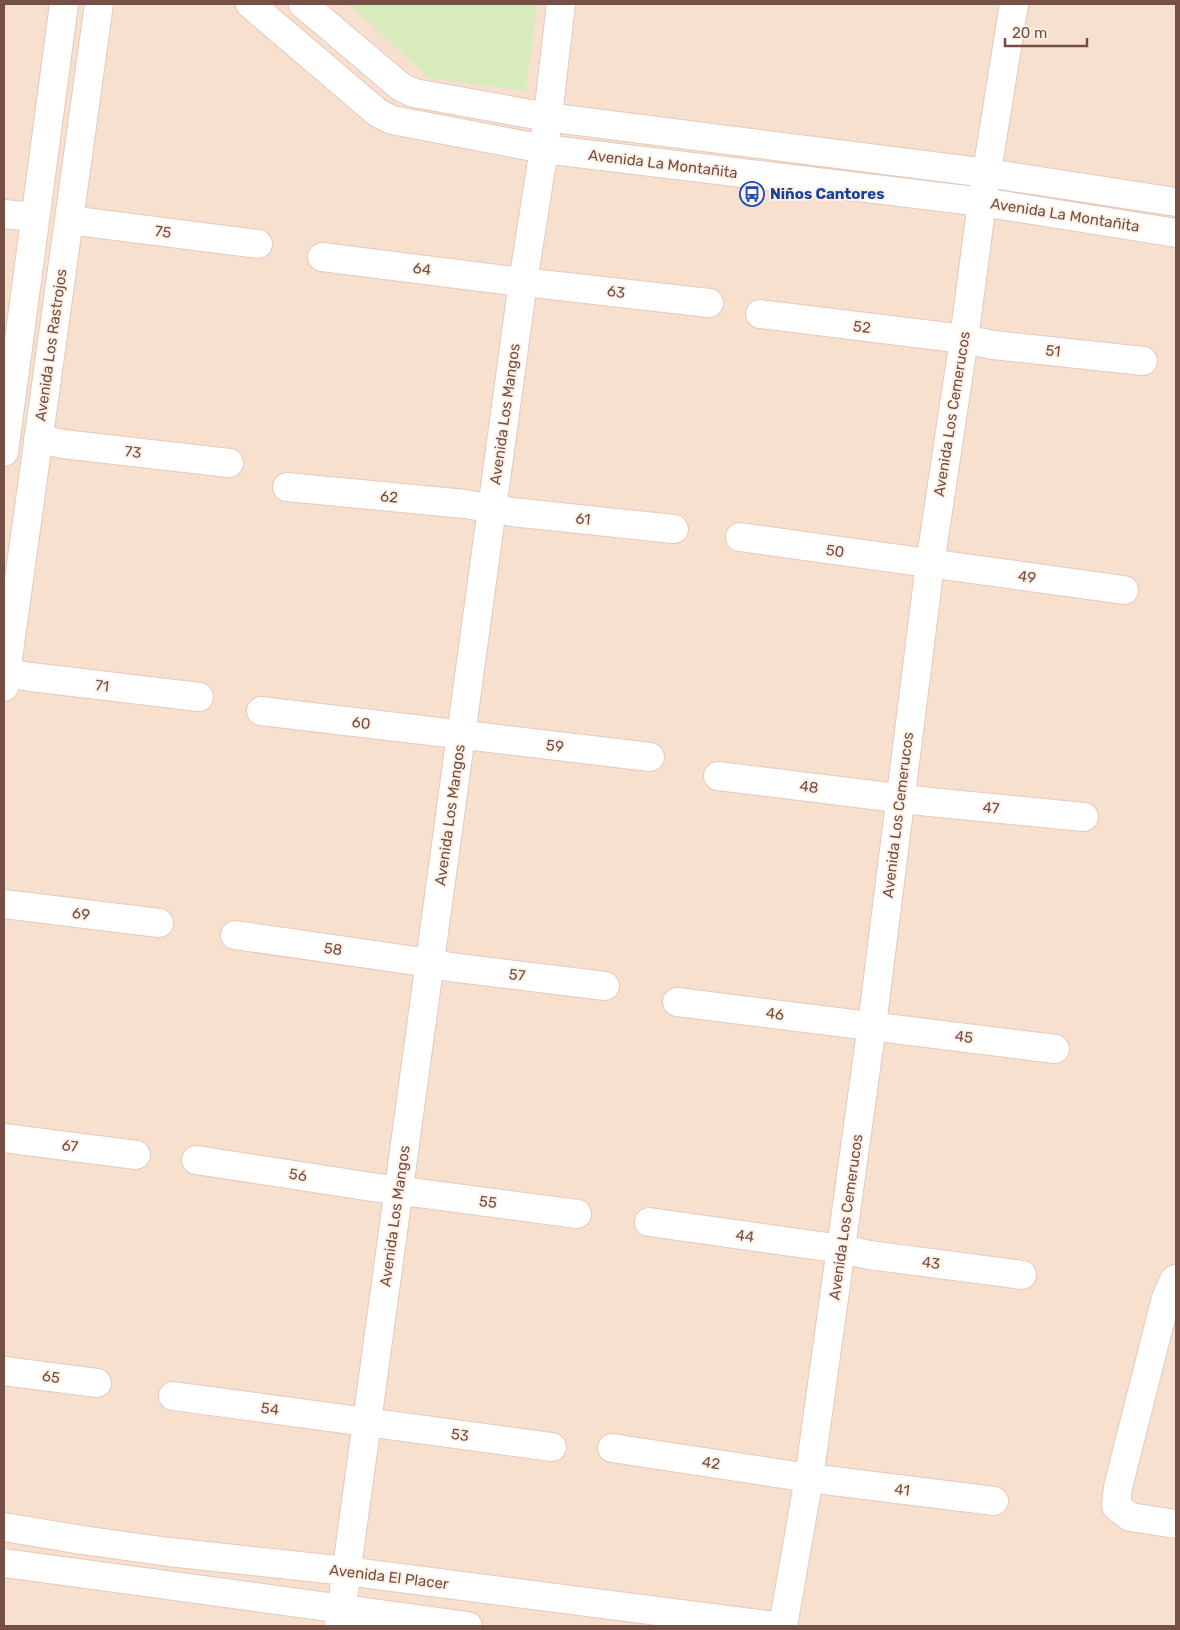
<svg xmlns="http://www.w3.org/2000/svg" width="1180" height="1630" viewBox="0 0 1180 1630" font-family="Rubik,sans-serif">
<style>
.residential{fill:#f8e0cf}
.green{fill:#d7ebbd}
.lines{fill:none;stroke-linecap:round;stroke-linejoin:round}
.minor-casing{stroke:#e4c9bd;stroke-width:30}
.minor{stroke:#fff;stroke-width:28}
.labels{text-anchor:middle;stroke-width:4;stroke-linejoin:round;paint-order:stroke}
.street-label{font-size:15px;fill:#754f45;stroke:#fff1e6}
.transit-label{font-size:15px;font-weight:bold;fill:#164399;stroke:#fff1e6;text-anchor:start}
</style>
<rect width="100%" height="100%" fill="#feedde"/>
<path class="residential" d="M4,4H1176V1626H4Z"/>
<path class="green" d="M349,4H537L526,91L429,78Z"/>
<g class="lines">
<defs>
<path id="minor" d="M250,4L378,113L392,120L544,149L982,202L1176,233
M303,4L401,87L414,93L547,117L987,173L1176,202
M4,214L34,217
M69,220L258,244
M322,257L497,279L709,303
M760,314L964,339L993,345L1143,361
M38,439L63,444L229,463
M4,452L64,4
M287,487L465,504L512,512L674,529
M740,537L1124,590
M6,673L31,677L199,697
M4,687L99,4
M261,711L650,757
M718,776L930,802L1084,817
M4,904L159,923
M235,935L430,963L450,967L605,986
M677,1002L1055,1049
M4,1138L136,1155
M196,1160L372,1187L577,1214
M649,1222L842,1249L869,1255L1022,1275
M1176,1279L1174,1280L1166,1298L1118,1487L1116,1506L1130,1517L1176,1524
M4,1371L97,1383
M173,1396L552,1447
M612,1448L809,1478L994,1501
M4,1527L82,1540L169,1552L346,1571L774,1626
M4,1563L468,1626
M339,1626L523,282L544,149L561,4
M783,1626L809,1478L872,1025L930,564L964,339L982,202L1014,4"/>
</defs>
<use href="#minor" class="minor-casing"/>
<use href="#minor" class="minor"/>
</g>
<defs>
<symbol id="bus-ring" viewBox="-11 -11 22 22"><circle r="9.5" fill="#fff1e6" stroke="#1a4fb4" stroke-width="1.5"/><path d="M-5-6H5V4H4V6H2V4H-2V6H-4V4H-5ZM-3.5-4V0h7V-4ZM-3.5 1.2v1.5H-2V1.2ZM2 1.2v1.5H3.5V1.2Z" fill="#1a4fb4"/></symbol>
</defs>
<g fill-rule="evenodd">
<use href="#bus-ring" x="738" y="180" width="28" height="28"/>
</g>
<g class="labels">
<g class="street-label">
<text transform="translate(663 164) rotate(7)" y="5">Avenida La Montañita</text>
<text transform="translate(1065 215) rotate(9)" y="5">Avenida La Montañita</text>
<text transform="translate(163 232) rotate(8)" y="5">75</text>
<text transform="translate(422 269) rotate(7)" y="5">64</text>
<text transform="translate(616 292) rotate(7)" y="5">63</text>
<text transform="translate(862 327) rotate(7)" y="5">52</text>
<text transform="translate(51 345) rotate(-82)" y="5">Avenida Los Rastrojos</text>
<text transform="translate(1053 351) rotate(6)" y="5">51</text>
<text transform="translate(505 414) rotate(-82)" y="5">Avenida Los Mangos</text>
<text transform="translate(952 414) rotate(-81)" y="5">Avenida Los Cemerucos</text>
<text transform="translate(133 452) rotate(7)" y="5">73</text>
<text transform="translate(389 497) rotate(5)" y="5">62</text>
<text transform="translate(583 519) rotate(6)" y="5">61</text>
<text transform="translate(835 551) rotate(8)" y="5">50</text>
<text transform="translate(1027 577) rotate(8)" y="5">49</text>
<text transform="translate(102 686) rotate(7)" y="5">71</text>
<text transform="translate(361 723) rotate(7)" y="5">60</text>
<text transform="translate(555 746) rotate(6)" y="5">59</text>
<text transform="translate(809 787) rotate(7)" y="5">48</text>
<text transform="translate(991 808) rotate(5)" y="5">47</text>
<text transform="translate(450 815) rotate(-82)" y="5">Avenida Los Mangos</text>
<text transform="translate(898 815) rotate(-83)" y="5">Avenida Los Cemerucos</text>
<text transform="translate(81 914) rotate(7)" y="5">69</text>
<text transform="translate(333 949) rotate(8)" y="5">58</text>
<text transform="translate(517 975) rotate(7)" y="5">57</text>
<text transform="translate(775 1014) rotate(7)" y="5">46</text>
<text transform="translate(964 1037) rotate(7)" y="5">45</text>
<text transform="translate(70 1146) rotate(7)" y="5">67</text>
<text transform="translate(298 1175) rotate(9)" y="5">56</text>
<text transform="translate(488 1202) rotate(7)" y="5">55</text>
<text transform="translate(395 1216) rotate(-82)" y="5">Avenida Los Mangos</text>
<text transform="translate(846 1217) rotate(-82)" y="5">Avenida Los Cemerucos</text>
<text transform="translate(745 1236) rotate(8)" y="5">44</text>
<text transform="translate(931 1263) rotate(7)" y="5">43</text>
<text transform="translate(51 1377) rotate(7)" y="5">65</text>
<text transform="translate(270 1409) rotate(7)" y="5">54</text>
<text transform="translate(460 1435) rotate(7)" y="5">53</text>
<text transform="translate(711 1463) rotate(9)" y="5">42</text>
<text transform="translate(902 1490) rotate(7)" y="5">41</text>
<text transform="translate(389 1577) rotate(7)" y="5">Avenida El Placer</text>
</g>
<g class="transit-label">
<text x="770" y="199">Niños Cantores</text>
</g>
</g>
<rect width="1180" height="1630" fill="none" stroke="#754f45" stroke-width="10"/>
<path d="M1005 38v8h82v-8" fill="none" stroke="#754f45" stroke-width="2.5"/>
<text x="1012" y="38" font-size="15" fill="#754f45" stroke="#fff1e6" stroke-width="4" paint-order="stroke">20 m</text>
</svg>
